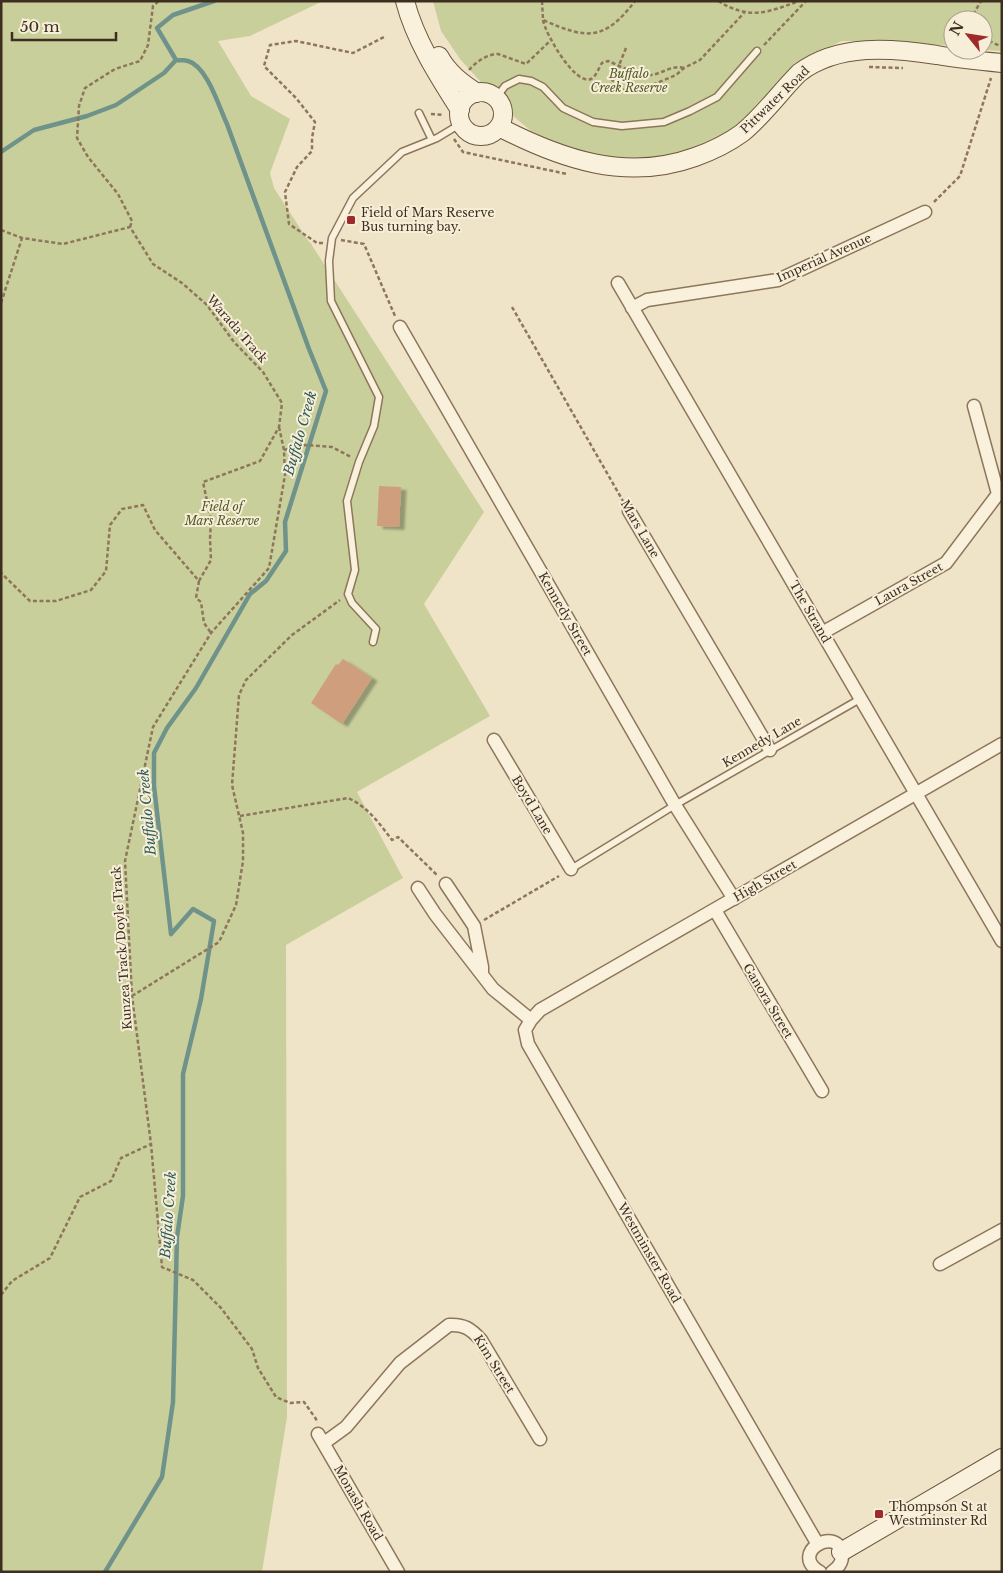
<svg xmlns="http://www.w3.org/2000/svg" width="1003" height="1573" viewBox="0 0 1003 1573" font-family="'Libre Baskerville',serif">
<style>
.green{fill:#c9cf9b}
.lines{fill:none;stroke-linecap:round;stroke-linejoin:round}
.stream{stroke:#6f938a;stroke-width:4.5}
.building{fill:#cf9f7d;filter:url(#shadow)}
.lane-casing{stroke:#8d765c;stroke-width:9}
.street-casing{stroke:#8d765c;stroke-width:15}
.secondary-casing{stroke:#6f573f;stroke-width:20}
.path{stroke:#8d765c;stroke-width:2.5;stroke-dasharray:4 2.5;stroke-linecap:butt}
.lane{stroke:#faf1dc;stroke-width:6}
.street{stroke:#faf1dc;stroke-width:12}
.secondary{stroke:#faf1dc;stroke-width:18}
.poi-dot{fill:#9e2a2b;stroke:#f7eed8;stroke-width:2}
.labels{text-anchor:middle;stroke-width:4;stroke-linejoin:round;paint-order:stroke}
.park-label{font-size:12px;font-style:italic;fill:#4d5a26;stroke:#f7eed8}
.street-label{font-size:12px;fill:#3d2e20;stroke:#f7eed8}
.poi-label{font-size:12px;fill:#3d2e20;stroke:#f7eed8;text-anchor:start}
.water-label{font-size:14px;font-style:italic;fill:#2f5d5a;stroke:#f7eed8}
</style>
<defs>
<filter id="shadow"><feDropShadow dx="5.5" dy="3" stdDeviation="1" flood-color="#0004"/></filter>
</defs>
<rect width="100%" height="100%" fill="#f0e4c8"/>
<path class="green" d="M1,1H323L250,36L218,41L251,96L290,119L270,173L274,188L309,242L311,243L313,247L484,512L424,604L490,716L357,792L403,878L286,945L287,1417L262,1572H1Z
M433,1H1002V51L983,50V20H953V46L904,42L842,41L795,63L746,116L717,143L667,159L600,160L537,136L507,111L460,59L441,31Z"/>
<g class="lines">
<path class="stream" d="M176,60L157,28L173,15L214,1
M1,152L34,130L87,116L116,105L164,73L176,60
M105,1572L162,1477L173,1402L177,1237L183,1196V1074L201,999L214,921L193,909L171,934L154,786V753L167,728L196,688L250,594L266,581L286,551L285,522L326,391L309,349L227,124C219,107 207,66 188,61C185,60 180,60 176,60"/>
</g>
<path class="building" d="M379,486L401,487L399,527L377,526Z
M343,659L372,678L342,724L311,703L336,664L338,665Z"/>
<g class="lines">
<defs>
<path id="lane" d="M496,98L505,86L519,79L531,81L543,87L563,108L593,122L622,126L664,122L690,111L717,97L757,51
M419,113L432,140
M373,642L376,629L352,603L348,594L355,570L347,501L359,462L374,426L379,397L331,301L329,261L332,238L353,198L402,152L437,138L462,123
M571,869L675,805L860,699"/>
<path id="street" d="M618,283L1002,941
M632,308L647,300L778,280L925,212
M400,327L675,805L734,899
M629,511L770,750
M822,633L946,563L998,494L974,406
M494,740L571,869
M446,884L474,926L482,967V974
M418,888L435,914L493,989L531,1020
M715,910L822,1091
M940,1264L1002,1230
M318,1434L398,1572
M324,1443L346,1427L400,1363L449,1325C464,1324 471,1329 481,1340L540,1439
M817,1543L528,1044L525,1030L531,1020L540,1010L1002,744
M820,1572C787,1553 840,1523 842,1556C842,1563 838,1568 832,1572"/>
<path id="secondary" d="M405,1C415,40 439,77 460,110
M439,56C448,73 462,83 477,93
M459 114a22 22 0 1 1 44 0a22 22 0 1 1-44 0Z
M499,127C561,159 626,182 695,157C712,151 727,144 742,133C763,116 780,92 799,73C838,43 892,48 937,55C958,59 980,61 1002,63
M841,1552L1002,1458"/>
</defs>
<use href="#lane" class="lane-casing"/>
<use href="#street" class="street-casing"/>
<use href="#secondary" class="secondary-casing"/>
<path class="path" d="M542,1L543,20C586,39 604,42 635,1
M718,1C750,20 766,13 799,1
M543,20C545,33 575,86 591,79C596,77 599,67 602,63L608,61C621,66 635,75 649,75C661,75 672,64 684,68
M970,20L981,1
M983,38L1000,46
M764,45L806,1
M626,48L611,85L629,92L638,91L676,75L684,68L700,60L744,13
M869,67L903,68
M469,70C476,62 487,54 498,54L526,64L551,40
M431,114L444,115
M454,139L463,152L567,174
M934,202L960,176L991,78
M130,227L132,221L118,194L88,157L77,138L79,106L85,88L115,69L140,61L148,45L153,6L159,1
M1,230L22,238L63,244L130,227L153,264L182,283L207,305L234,342L263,372L282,403L279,427L260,461L203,482L211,520L210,539L211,560L199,581L155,530L143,505L122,509L110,525L106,571L91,590L56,601H30L1,573
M341,240L364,244L395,316
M323,243H317L289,224L285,192L297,167L312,151V138L315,122L296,98L264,66L270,45L296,41L353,53L386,36
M1,303L22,238
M512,307L623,501
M279,427L284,450L285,475L269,568L211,633L153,727L125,861L132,996L151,1144L162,1267L193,1280L221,1308L252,1349L258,1368L276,1397L290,1403L304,1402L316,1419L317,1423
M284,450L305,445L332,447L351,457
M199,581L196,598L201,602L204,623L211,633
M240,816L348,798C368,807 379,823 392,840L398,837L438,876
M484,920L559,876
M132,996L219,942L236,905L243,861V833L232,785L239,695L246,680L292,635L340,600
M1,1295L12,1281L50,1258L80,1197L111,1181L121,1158L151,1144"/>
<use href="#lane" class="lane"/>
<use href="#street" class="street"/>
<use href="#secondary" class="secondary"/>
</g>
<g class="poi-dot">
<rect x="346" y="215" width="10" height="10" rx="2.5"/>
<rect x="874" y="1509" width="10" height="10" rx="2.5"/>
</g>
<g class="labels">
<g class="park-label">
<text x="629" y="78">Buffalo<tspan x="629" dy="14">Creek Reserve</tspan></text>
<text x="222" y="511">Field of<tspan x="222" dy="14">Mars Reserve</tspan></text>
</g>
<g class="street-label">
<text transform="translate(775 100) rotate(-44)" y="4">Pittwater Road</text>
<text transform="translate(824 258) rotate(-24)" y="4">Imperial Avenue</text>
<text transform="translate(237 329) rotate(49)" y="4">Warada Track</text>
<text transform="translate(640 529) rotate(60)" y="4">Mars Lane</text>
<text transform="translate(909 584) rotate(-29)" y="4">Laura Street</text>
<text transform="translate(810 612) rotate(60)" y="4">The Strand</text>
<text transform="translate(565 614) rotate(60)" y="4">Kennedy Street</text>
<text transform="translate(762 742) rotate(-30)" y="4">Kennedy Lane</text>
<text transform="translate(532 805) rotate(59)" y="4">Boyd Lane</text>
<text transform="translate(765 881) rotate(-30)" y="4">High Street</text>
<text transform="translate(122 948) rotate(-94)" y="4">Kunzea Track/Doyle Track</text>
<text transform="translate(768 1001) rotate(59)" y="4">Ganora Street</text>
<text transform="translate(649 1253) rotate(60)" y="4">Westminster Road</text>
<text transform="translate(494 1364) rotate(58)" y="4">Kim Street</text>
<text transform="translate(358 1503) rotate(60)" y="4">Monash Road</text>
</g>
<g class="poi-label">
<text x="361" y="217">Field of Mars Reserve<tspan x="361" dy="14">Bus turning bay.</tspan></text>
<text x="889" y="1511">Thompson St at<tspan x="889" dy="14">Westminster Rd</tspan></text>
</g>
<g class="water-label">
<text transform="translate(300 433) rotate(-74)" y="5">Buffalo Creek</text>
<text transform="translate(147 812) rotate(-95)" y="5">Buffalo Creek</text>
<text transform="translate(168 1215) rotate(-86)" y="5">Buffalo Creek</text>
</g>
</g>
<rect width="1003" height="1573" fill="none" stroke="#3d2e20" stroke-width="5"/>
<g transform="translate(968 35) rotate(300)"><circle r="24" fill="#f7eed8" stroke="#ada18e"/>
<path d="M0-4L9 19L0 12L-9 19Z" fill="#9e2a2b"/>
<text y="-8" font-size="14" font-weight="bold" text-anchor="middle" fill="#3d2e20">N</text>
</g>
<path d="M12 32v8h104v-8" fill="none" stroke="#3d2e20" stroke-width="2.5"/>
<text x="20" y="32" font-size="15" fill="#3d2e20" stroke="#f7eed8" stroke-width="4" paint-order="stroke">50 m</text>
</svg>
